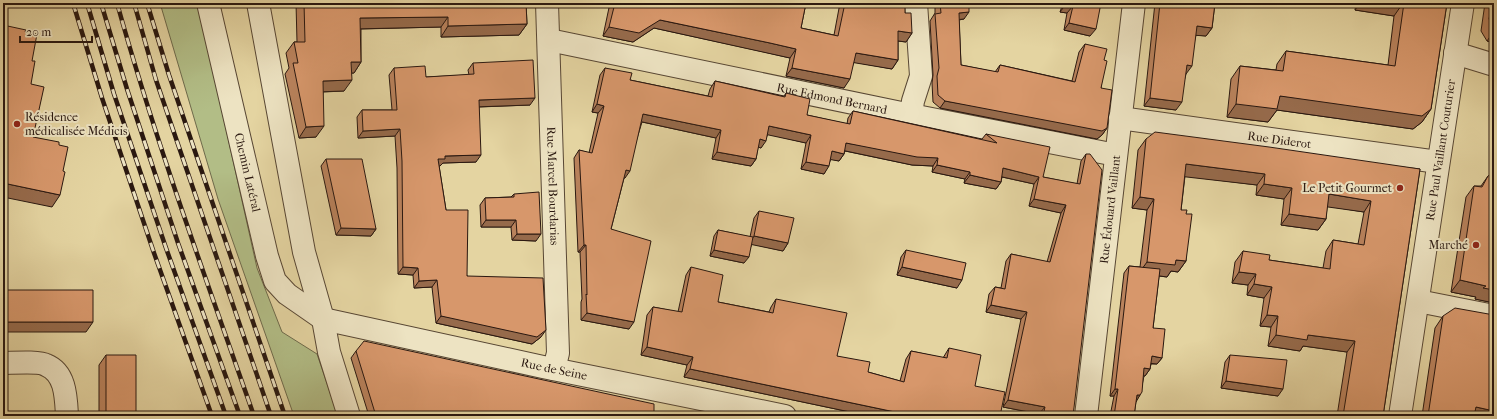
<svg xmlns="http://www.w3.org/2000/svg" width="1497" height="419" viewBox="0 0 1497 419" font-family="'IM FELL French Canon',serif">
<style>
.green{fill:#b2bd86;stroke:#6e6a4b}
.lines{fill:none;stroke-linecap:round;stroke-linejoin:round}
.minor-casing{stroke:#584734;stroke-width:24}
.tertiary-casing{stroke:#584734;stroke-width:24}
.minor{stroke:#ede3c2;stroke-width:22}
.tertiary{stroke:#ede3c2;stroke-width:22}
.rail-casing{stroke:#2a1810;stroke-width:4.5}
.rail{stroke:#ede3c2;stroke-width:3;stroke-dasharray:9;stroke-linecap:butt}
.wall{fill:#b9825c;stroke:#2a1810}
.shaded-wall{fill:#966a4b;stroke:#2a1810}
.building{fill:#d7976b;stroke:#2a1810}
.poi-dot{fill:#8f2418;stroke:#ede3c2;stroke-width:1.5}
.labels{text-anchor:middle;stroke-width:4;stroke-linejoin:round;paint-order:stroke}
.street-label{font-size:12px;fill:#2a1810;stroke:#ede3c2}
.poi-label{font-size:12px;fill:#2a1810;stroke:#ede3c2;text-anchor:end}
</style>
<rect width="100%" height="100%" fill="#e4d4a1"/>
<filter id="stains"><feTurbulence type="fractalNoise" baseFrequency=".005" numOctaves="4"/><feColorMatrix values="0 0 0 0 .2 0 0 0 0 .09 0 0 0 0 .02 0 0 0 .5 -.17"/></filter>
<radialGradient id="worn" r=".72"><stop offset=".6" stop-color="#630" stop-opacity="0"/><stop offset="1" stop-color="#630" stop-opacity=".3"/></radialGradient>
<path class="green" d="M160,3H198L257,268L282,332L317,354L338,416H294L218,199Z"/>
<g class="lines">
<defs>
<g id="minor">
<path id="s1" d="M208,3L267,256L275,281L287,294L323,319L543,367L785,416"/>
<path d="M258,3L304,252L323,319L329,352L349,416"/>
<path id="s2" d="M547,3L558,353L554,369"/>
<path id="s3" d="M549,40L911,115L1116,155"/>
<path d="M1455,53L1494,65"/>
<path d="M911,115L913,101L921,76L916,3"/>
<path id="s4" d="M1120,118L1438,162"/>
<path d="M1418,301L1494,316"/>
<path d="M3,363C12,363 39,361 46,365C66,373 66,398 67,416"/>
<path id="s5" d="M1086,416L1134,3"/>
</g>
<g id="tertiary">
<path id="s6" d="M1400,416L1463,3"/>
</g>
</defs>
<use href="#minor" class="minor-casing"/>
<use href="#tertiary" class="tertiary-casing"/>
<use href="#minor" class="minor"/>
<use href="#tertiary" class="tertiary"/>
<defs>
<path id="rail" d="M73,3L102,98L154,253L212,416
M87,3L114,94L166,248L226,416
M101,3L127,89L178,243L240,416
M117,3C156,143 206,279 254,416
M134,3L156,80L271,416
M147,3L169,75L285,416"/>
</defs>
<use href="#rail" class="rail-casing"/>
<use href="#rail" class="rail"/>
</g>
<path class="wall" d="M296,3H526L527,24L519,35L441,37V27L361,29V62L354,73H352L344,91L323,92L316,137L299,138L285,74L289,68L286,53L294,42H297Z
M610,3H806L801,28L834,35L840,3H899L905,13L912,33L906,42L898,41V60L892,69L854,62L844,88L786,76L790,58L764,52L654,28L633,42L603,36Z
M935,3H969L964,19L959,20L961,65L995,72L1000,65L1072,81L1079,52L1085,44L1104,60L1101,88L1107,128L1102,135L1097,139L940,108L933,102L932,83L933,75L930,21L935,13Z
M1063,3H1101L1090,36L1064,30L1067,13L1060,12Z
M1155,3H1215L1212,28L1206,36L1196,35L1186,74L1176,110L1144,106Z
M1356,3H1447L1431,109L1422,122L1413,129L1277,110L1268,122L1227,117L1231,79L1240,66L1276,70L1277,64L1286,51L1388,65L1394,16L1355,10Z
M1485,3H1494V43L1487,41L1481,31Z
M473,63L530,105L479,107L476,162L443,163L440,166H439L446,210L467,276L541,337L532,344L436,323L432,287L414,288L413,275L398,274L397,168L395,136L358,138L357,117L362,110H392L389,75L394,68L426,77L469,75L468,70Z
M605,68L630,80L708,96L710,89L715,81L784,96L786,93L807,115L847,124L848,118L853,111L982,139L986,134L1043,177L1077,184L1081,161L1086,154L1073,416H1039V414L1003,407L1021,319L986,312L989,294L995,287L1001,288L1006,261L1011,254L1047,262L1061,213L1029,206L1034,184L1002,177L1001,182L996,189L964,183L965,179L932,172L933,166L912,165L845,151L844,154L839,161L831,159L824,174L801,169L806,143L768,134L761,148L758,147L756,159L751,166L712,159L716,138L642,122L625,178H624L611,229L629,329L581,320V302L582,299L580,252H578L574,158L579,150L589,153L598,113L592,112L600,75Z
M1146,139L1420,169L1383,416H1337L1347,352L1303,346L1300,351L1268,346L1271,327L1260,326L1264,298L1247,295L1248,285L1232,283L1235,262L1243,251L1269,260L1323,268L1326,251L1333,240L1358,244L1364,212L1327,206L1326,219L1318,230L1281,225L1284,199L1256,195L1257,185L1185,176L1181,210L1186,214V261L1178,272L1171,271L1167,277L1159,276L1153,328L1162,358L1157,364H1151L1150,369L1145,376H1144L1140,395L1136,401L1134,416H1110L1114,396H1110L1124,273L1129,266L1140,267L1147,210L1132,208L1138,150Z
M326,159L376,229L371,236L336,235L321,166Z
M1488,176L1494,303L1475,299L1476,297L1451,292L1466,197L1474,186H1481Z
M514,194L536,241L512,240L511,227H481L480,205L485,198L511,197Z
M759,211L788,243L783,251L752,244L744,263L710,256L714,236L718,230L750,237L754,218Z
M906,250L957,288L897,275L901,257Z
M691,267L718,302L769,312L771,307L776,299L837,356L868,372L900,381L906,359L911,351L943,358L949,348L975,386L1000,416H869L684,377L687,365L641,355L647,315L653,307L678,312L686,275Z
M1443,316L1494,416H1422L1435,328Z
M356,351L654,416H369L351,358Z
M106,355L136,416H99V365Z
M1230,355L1278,396L1221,388L1225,362Z"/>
<path class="shaded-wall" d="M1360,3H1403L1394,16L1355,10Z
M1066,4L1073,6L1067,13L1060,12Z
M969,12L964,19L954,20L959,13Z
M448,17L441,27L353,29L360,18Z
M660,20L770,43L796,49L790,58L654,28L633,42L603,36L609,27Z
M1069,23L1096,29L1090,36L1064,30Z
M527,24L519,35L441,37L448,26Z
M1197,26L1212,28L1206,36L1191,35Z
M898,31L912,33L906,42L891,40Z
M1494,31V43L1487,41Z
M856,53L898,60L892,69L850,62Z
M351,62H361L354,73H344Z
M1187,65L1192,66L1186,74H1181Z
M792,68L850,79L844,88L786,76Z
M352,80L344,91L315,92L323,81Z
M1280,96L1431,109L1422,122L1413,129L1277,110L1268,122L1227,117L1236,104Z
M535,98L530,105L474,107L479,100Z
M1150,98L1182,102L1176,110L1144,106Z
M945,101L1107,128L1102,135L1097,139L940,108Z
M597,104L604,106L598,113L592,112Z
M643,114L721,130L716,138L638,121Z
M324,126L316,137L299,138L306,127Z
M769,126L811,135L806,143L764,134Z
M400,129L395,136L358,138L363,131Z
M760,139L766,141L761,148L755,146Z
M846,143L938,158L933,166L912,165L841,150Z
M832,151L844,154L839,161L827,159Z
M717,152L756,159L751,166L712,159Z
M481,155L476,162L443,163L440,166H433L438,159L445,156Z
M806,162L829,166L824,174L801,169Z
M1186,164L1265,174L1257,185L1178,176Z
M937,165L970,172L965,179L932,172Z
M1003,168L1039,177L1034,184L998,176Z
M626,170L630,171L625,178L621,177Z
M970,175L1001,182L996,189L964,183Z
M3,183L60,195L52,207L3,197Z
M1264,184L1292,188L1284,199L1256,195Z
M1329,194L1371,201L1364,212L1321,206Z
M1140,197L1154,199L1147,210L1132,208Z
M1034,199L1066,205L1061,213L1029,206Z
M1289,214L1326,219L1318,230L1281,225Z
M486,220H516L511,227H481Z
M341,228L376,229L371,236L336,235Z
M517,234H541L536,241L512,240Z
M754,236L788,243L783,251L749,244Z
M584,245H586L580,252H578Z
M714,250L749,257L744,263L710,256Z
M1176,260L1186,261L1178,272L1171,271L1167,277L1139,273L1147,262Z
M403,267L418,268L413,275L398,274Z
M902,267L962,280L957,288L897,275Z
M1239,272L1256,274L1248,285L1232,283Z
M437,280L432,287L414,288L419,281Z
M1460,280L1486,286L1494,290V303L1475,299L1476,297L1451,292Z
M1254,284L1272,287L1264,298L1247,295Z
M991,305L1027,312L1021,319L986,312Z
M587,313L634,322L629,329L581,320Z
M1267,315L1278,316L1271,327L1260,326Z
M441,316L546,330L541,337L532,344L436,323Z
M3,322H93L86,332H3Z
M1276,335H1308L1355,341L1347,352L1303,346L1300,351L1268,346Z
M647,347L693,357L687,365L641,355Z
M1152,356L1162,358L1157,364L1147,363Z
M1144,368L1150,369L1145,376L1139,375Z
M690,369L914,416H869L684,377Z
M1226,381L1283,389L1278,396L1221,388Z
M1115,389H1118L1114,396H1110Z
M1137,395H1140L1136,402Z
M1008,400L1045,407L1039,414L1003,407Z
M1476,407L1494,411V416H1470Z
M493,412L523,416H491Z"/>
<path class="building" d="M304,3H526L527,24L448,26V17L360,18L361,62H351L352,80L323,81L324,126L306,127L293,63H298L294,42H305Z
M615,3H806L801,28L838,36L845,3H899L905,4V13H911L912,33L898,31V60L856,53L850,79L792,68L796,49L770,43L660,20L639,33L609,27Z
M940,3H969V12L959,13L961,65L998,72L1000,65L1075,82L1085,44L1107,49L1104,60L1107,61L1101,88L1112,90L1107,128L1102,131L945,101L938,95L937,76L939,68L935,14L941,13Z
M1066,3H1101L1096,29L1069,23L1073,6L1066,4Z
M1160,3H1215L1212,28L1197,26L1192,66L1187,65L1182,102L1150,98Z
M1404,3H1447L1431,109L1422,116L1280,96L1277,109L1236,104L1240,66L1283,71L1286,51L1395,66Z
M1492,3H1494V27L1489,19Z
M3,25L26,30L25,32L37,34L32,61H35L31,84L44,87L33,137L59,142V145L68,147L63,171L65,172L60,195L3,183Z
M533,60L535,98L479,100L481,155L445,156V159H438L446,210H468L467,276L543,278L546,330L537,337L441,316L437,280L419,281L418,268L403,267L402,161L400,129L363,131L362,110H397L394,68L425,66L426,77L474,74L473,63Z
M605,68L632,73L630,80L712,97L715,81L785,97L786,93L810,99L807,115L850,124L853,111L997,143L986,134L1050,147L1043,177L1080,184L1086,154H1090L1102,170L1073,416H1043L1045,407L1008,400L1027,312L991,305L995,287L1005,289L1011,254L1050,262L1066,205L1034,199L1039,177L1003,168L1001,182L970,175V172L937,165L938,158L917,157L846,143L844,154L832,151L829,166L806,162L811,135L769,126L766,141L760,139L756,159L717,152L721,130L643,114L630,171L626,170L611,229L651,241L634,322L587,313L586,294L587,295L586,245H584L579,150L592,153L604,106L597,104Z
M1155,132L1269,147L1420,169L1383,416H1343L1355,341L1308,335L1307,340L1276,335L1278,316L1267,315L1272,287L1254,284L1256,274L1239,272L1243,251L1270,255L1269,260L1330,269L1333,240L1364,245L1371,201L1329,194L1326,219L1289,214L1292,188L1264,184L1265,174L1186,164L1181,210H1187L1186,214H1192L1186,261L1176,260L1175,265L1147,262L1154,199L1140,197L1146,139Z
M326,159H362L376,229L341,228Z
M1494,172V290L1483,288L1486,286L1460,280L1474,186L1482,187L1488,176Z
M539,192L541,234H517L516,220H486L485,198L514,197V194Z
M759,211L794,218L788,243L754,236Z
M718,230L753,237L749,257L714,250Z
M906,250L966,263L962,280L902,267Z
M1129,266L1160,269L1153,328L1165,329L1162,358L1152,356L1150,369L1144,368L1142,392L1140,395H1137L1134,416H1114L1118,389H1115Z
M691,267L723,275L718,302L773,313L776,299L847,313L837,356L870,362L868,372L904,382L911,351L947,358L949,348L981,355L975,386L1005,392L1000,416H914L690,369L693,357L647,347L653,307L682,312Z
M3,290H93V322H3Z
M1455,308L1494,315V411L1476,407L1474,416H1428L1443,316Z
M364,341L654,404V416H523L493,412V416H376L356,351Z
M106,355H136V416H106Z
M1230,355L1287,360L1283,389L1226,381Z"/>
<g class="poi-dot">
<circle cx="17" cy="124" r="4"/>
<circle cx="1400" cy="188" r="4"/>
<circle cx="1476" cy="245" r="4"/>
</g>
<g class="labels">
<g class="street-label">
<text dy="4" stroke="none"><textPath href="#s3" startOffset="289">Rue Edmond Bernard</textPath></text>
<text dy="4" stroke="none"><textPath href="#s4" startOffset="161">Rue Diderot</textPath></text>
<text dy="4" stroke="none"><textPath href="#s6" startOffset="269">Rue Paul Vaillant Couturier</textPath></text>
<text dy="4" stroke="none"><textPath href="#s1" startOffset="174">Chemin Latéral</textPath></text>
<text dy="4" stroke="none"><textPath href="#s2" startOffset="183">Rue Marcel Bourdarias</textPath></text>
<text dy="4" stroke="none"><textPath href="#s5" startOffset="208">Rue Édouard Vaillant</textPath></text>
<text dy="4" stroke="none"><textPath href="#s1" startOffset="584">Rue de Seine</textPath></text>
</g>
<g class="poi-label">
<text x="25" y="121" text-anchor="start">Résidence<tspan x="25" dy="14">médicalisée Médicis</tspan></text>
<text x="1392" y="192">Le Petit Gourmet</text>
<text x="1468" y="249">Marché</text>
</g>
</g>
<rect width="1497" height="419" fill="none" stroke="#e4d4a1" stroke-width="16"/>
<rect x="4" y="4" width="1489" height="411" fill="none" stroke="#2a1810" stroke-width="2"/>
<rect x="8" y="8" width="1481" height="403" fill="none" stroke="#2a1810"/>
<path d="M20 36v6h72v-6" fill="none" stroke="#2a1810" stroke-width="2"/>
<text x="26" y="36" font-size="12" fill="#2a1810" stroke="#ede3c2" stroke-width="3" paint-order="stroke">20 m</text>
<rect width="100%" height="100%" filter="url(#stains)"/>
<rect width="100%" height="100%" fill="url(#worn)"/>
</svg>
